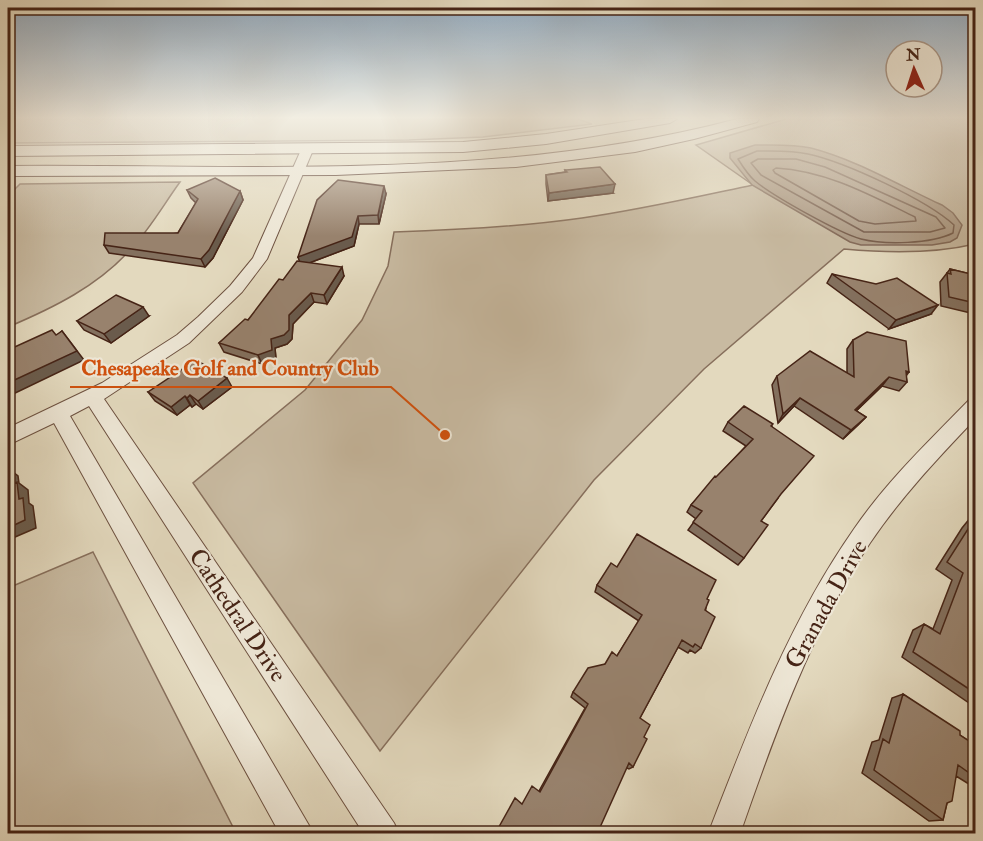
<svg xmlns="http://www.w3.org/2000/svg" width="983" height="841" viewBox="0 0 983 841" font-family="'IM FELL Double Pica',serif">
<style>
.green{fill:#c8baa1;stroke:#876f5c;stroke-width:1.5}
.water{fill:#ae9b85;stroke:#846b59;stroke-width:1.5}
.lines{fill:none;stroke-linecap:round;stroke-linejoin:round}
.shore{stroke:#7a604e;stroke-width:1.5}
.street-casing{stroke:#6d5140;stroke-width:2}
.secondary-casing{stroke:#462416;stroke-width:2}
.street{fill:#ede6d5;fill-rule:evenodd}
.secondary{fill:#ede6d5;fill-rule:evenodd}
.wall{fill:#83705e;stroke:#462416;stroke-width:1.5}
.shaded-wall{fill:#6a5b4c;stroke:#462416;stroke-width:1.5}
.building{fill:#98826d;stroke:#462416;stroke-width:1.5}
.labels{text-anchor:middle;stroke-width:4.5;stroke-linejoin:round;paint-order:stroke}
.near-street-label{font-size:24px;fill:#462416;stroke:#ede6d5}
.leader{fill:none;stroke:#d0510e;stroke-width:2}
.callout-dot{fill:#d0510e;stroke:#ede6d5;stroke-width:2}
.callout-label{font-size:21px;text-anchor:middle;font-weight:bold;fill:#d0510e;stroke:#ede6d5;stroke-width:4.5;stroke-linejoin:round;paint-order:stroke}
</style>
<rect width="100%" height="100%" fill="#e3d9be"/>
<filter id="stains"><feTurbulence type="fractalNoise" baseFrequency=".00333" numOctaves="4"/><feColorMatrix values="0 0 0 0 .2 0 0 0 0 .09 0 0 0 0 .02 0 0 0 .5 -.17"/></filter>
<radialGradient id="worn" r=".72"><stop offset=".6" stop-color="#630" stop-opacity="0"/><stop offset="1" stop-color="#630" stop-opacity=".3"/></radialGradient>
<path class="green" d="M8,119H578L592,124L483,137L409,140L8,143Z
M786,119H975V244C933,254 887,253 844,249L704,369L594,480L380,751L193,483L305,390L362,320L388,266L394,232C456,230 519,227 582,218C639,210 696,197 753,185L696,145Z
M180,182C164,204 150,229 131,249C98,286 53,308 8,327V196L20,184Z
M93,552L236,833H8V588Z"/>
<path class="water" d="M755,145C774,145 793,144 811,148C857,160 900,186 942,205L953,213L962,225L957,238L950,242L932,245H861L850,242L752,185L730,158V153Z"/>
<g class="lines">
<path class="shore" d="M757,151C774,151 791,150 808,154C845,162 927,200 954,225L953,233C931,244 885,245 861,239C839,233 773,196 755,181C748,175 743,167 738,159Z
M758,159H796L825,167L936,217L945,228L930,232H864L761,175L751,163Z
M776,168C827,171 870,195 915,217L916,221L875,224L859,221L775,173L773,170Z"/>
<defs>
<path id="street" d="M307,147L313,150L267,259L242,292L189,343L104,399L394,823L399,834H364L89,406L70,416L314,834H280L54,423L8,445V428L102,383L177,335L198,317L230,286L253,258L301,150Z
M976,398V418C938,458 901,497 870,543C811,632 775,733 740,834H708C749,728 789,622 854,529C887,481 929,441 969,400Z"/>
<path id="secondary" d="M645,119H677L670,123L546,144L463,152L8,156V146L463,142L546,134Z
M737,119H759L757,122L694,139L635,152L516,167L336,175L8,176V166C251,164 500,182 737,119Z"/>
</defs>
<use href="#street" class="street-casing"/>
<use href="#secondary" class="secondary-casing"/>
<use href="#street" class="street"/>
<use href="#secondary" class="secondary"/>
</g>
<path class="wall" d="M565,170L613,193L548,201L546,184V175L565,172Z
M187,190L240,191L243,200L213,258L205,267L109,253L104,245L178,233L196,203L191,198Z
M386,194L379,224H359L354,246L309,263L344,276L327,304L314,302L293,324L292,339L287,344L275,348L276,359L262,364L224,352L219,343L248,320L300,262Z
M950,269L975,275V314L941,306L940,282Z
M832,274L931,314L889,329L827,283Z
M149,316L111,343L84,330L77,321Z
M853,340L909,372L906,376L907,382L899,391L882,386L856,411L866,417L858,425L843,439L794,406L778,423L772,385L777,376L847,373V349Z
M232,387L203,409L196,404L192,407L190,405L177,415L155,401L148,392Z
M728,422L772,426L778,498L761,521L744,558L738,565L688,530L696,519L687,512L691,505L746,446L723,431Z
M975,512V707L902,657L913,630L924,624L933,629L952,580L936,569L962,528Z
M617,567L707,599L701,648L695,653L690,650L688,653L678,647L640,718L644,737L633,767L629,769L627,768L539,791L585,708L571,697L573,692L605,664L617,656L639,621L595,592L597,585Z
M903,694L960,735L975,745V786H972L956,776L947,803L943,820L929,821L862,773L872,742L879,740L892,698Z
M862,831L866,834H850L851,832Z"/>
<path class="shaded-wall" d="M615,184L613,193L548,201L549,193Z
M384,186L386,194L379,224L378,215Z
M240,191L243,200L213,258L205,267L201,259Z
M358,216L359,224L354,246L301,266L298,257Z
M342,267L344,276L327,304L324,295Z
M311,293L314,302L293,324L292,339L287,344L275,348L276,359L262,364L258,355L289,315Z
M938,305L931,314L889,329L896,320Z
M143,307L149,316L111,343L104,334Z
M62,331L84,360L11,395L8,391V383Z
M889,377L882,386L848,419L855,410Z
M227,378L232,387L203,409L198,401Z
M190,395L196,404L192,407L187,398Z
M185,396L190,405L177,415L171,407Z
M800,398L794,406L778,423L783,414Z
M866,417L858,425L843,439L851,430Z
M8,468L18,476L19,483L28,490L29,503L33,506L36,528L8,540V528L19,499L10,485Z"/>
<path class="building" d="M600,167L615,184L549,193L546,175L567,172L565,170Z
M215,178L240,191L209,250L201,259L104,245L105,233H178L198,199L187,190Z
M338,180L384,186L378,215L358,216L352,237L298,257L317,200Z
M297,261L342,267L324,295L311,293L289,315V330L284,335L271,339L272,350L258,355L219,343L245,319L248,320L279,279L283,280Z
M950,269L975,275V303L949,297L947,273L951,274Z
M832,274L876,284L897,278L938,305L896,320Z
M116,295L143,307L104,334L77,321Z
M52,330L56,335L62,331L77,351L8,383V350Z
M867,332L906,341L909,372L906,371L907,382L889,377L855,410L866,417L851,430L800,398L783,414L777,376L810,351L854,377L853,340Z
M196,360L227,378L198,401L190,395L187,398L185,396L171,407L148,392Z
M744,406L773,424L771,426L814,456L781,494L761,521L768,525L744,558L693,522L702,511L691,505L715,476L716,477L753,439L728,422Z
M8,468L10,485L17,482L19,499L23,498L25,520L8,528Z
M975,518V693L913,652L924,624L940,634L963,573L947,562Z
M637,534L716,580L707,599L709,600L705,610L715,617L701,648L695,644L693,647L682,640L640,718L650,725L644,737L647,739L633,767L629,763L597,834H495L515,798L522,804L532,786L540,792L588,704L573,692L588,668L605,664L612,652L617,656L642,615L597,585L611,563L617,567Z
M903,694L960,731V735L975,745V777L958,765L952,801L947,803L943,820L874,770L883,739L889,743Z"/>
<linearGradient id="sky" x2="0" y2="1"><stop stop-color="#91aac0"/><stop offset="0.5" stop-color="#f2eee2"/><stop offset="1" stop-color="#f2eee2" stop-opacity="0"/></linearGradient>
<rect width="983" height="236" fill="url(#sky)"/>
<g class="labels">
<g class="near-street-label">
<text transform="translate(826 604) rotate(-61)" y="8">Granada Drive</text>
<text transform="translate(238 615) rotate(56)" y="8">Cathedral Drive</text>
</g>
</g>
<path class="leader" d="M445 435L391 387H70"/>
<circle class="callout-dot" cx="445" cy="435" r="6"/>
<g class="callout-label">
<text x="230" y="375">Chesapeake Golf and Country Club</text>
</g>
<rect width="983" height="841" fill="none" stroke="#e3d9be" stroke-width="30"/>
<rect x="9" y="9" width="965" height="823" fill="none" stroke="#462416" stroke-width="3"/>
<rect x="15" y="15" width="953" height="811" fill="none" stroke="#462416" stroke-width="1.5"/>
<g transform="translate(914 69) rotate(357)"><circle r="28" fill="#ede6d5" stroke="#aa9889" stroke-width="1.5"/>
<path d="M0-4.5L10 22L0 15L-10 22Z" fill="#8f2418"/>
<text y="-9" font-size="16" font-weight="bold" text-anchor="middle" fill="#462416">N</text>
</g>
<rect width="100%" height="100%" filter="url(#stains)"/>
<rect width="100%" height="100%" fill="url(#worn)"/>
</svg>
